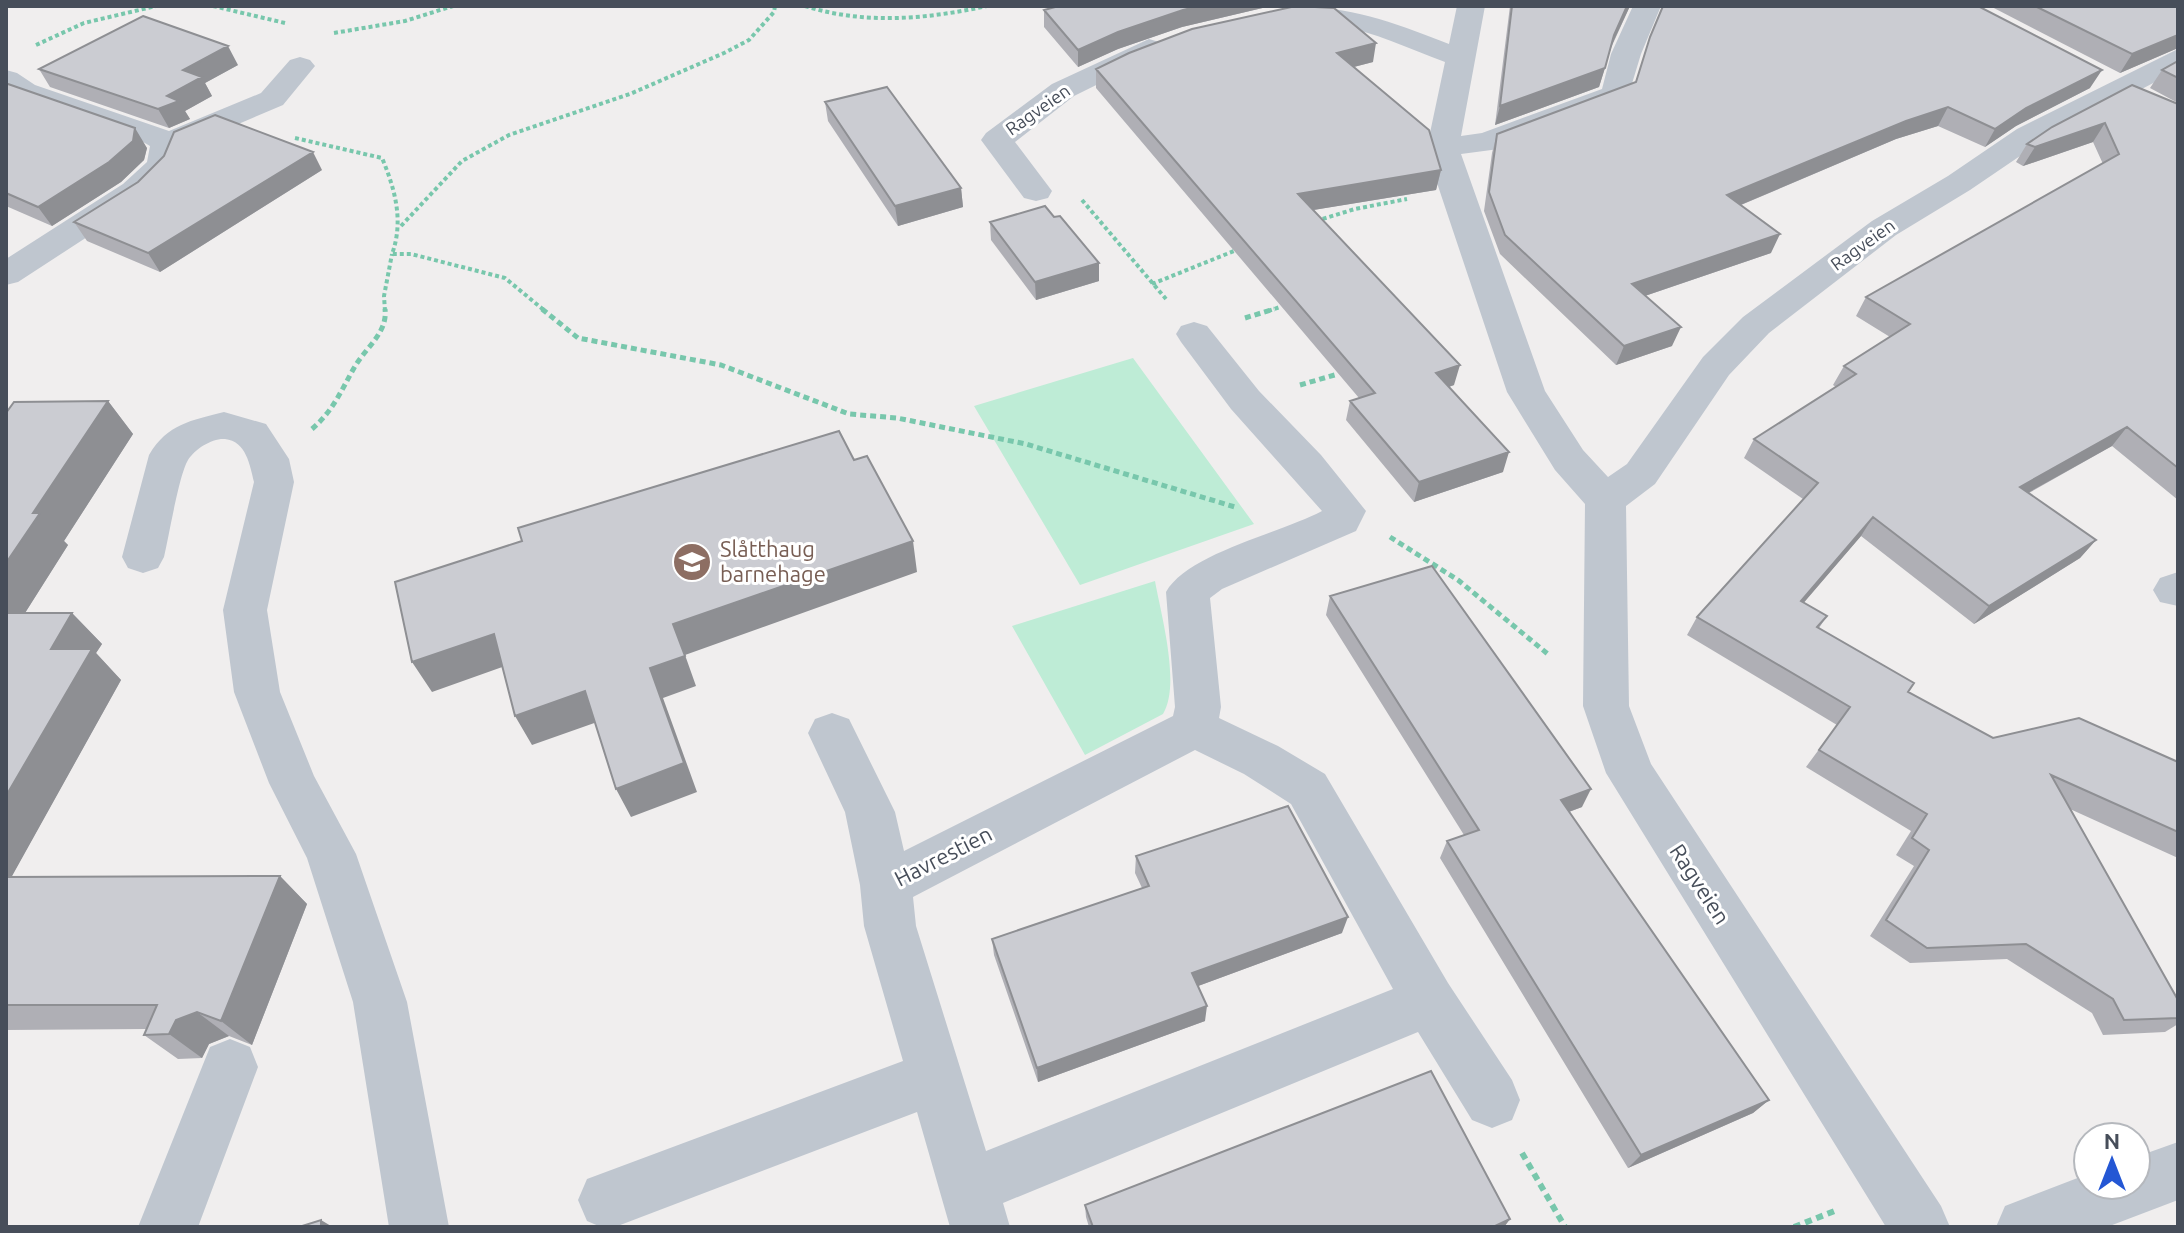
<svg xmlns="http://www.w3.org/2000/svg" width="2184" height="1233" viewBox="0 0 2184 1233" font-family="Ubuntu,sans-serif">
<style>
.green{fill:#beecd6}
.lines{fill:none;stroke-linecap:round;stroke-linejoin:round}
.path-far2{stroke:#78c7ac;stroke-width:4;stroke-dasharray:4 3;stroke-linecap:butt}
.path-far1{stroke:#78c7ac;stroke-width:5;stroke-dasharray:6 4;stroke-linecap:butt}
.path{stroke:#78c7ac;stroke-width:6;stroke-dasharray:7 5;stroke-linecap:butt}
.minor{fill:#bfc6cf;fill-rule:evenodd}
.wall{fill:#afafb5}
.shaded-wall{fill:#8e8f93}
.building{fill:#cbccd2;stroke:#8e8f93;stroke-width:2}
.labels{text-anchor:middle;stroke-width:6;stroke-linejoin:round;paint-order:stroke}
.far-street-label{font-size:18px;fill:#474e5a;stroke:#fff}
.education-label{font-size:22px;fill:#785e54;stroke:#fff;text-anchor:start}
.street-label{font-size:22px;fill:#474e5a;stroke:#fff}
</style>
<rect width="100%" height="100%" fill="#f0eeee"/>
<path class="green" d="M1133,358L1254,524L1080,585L974,406Z
M1155,581C1161,615 1181,685 1163,714L1085,755L1012,626Z"/>
<g class="lines">
<path class="path-far2" d="M213,6L285,23
M805,6C865,25 927,19 987,6
M334,33L405,21L453,6
M36,45L84,23L156,6
M295,138L382,158C395,189 404,221 392,254H411L505,278L545,311
M1082,200L1166,299
M1316,221L1355,209L1407,199
M401,226L462,161L509,135L630,94L724,53L749,40L774,12L775,6
M1152,284L1239,249
M385,311L384,296L392,254
M1268,311L1280,307"/>
<path class="path-far1" d="M542,309L578,338L721,365L849,414L897,418L1026,444L1235,507
M1245,318L1274,309
M1300,385L1338,374
M312,429C333,411 341,391 354,368C365,348 388,333 385,309
M1390,537L1458,580L1549,655"/>
<path class="path" d="M1522,1153L1565,1227
M1794,1227L1837,1210"/>
<path class="minor" d="M1457,6H1485L1461,136L1482,133L1602,89L1611,54L1633,6H1661L1641,54L1627,100L1499,149L1461,154L1545,391L1583,450L1608,477L1627,464L1703,357L1743,317L1872,221L1948,176L2017,129L2178,49V70L2039,143L1970,190L1896,235L1769,333L1729,375L1655,484L1626,506L1629,706L1651,764L1941,1206L1950,1227H1886L1606,773L1583,706L1585,504L1555,470L1507,392L1433,171L1427,147L1445,62C1410,49 1374,32 1337,25C1318,21 1298,26 1280,21L1276,15L1280,9C1337,0 1397,24 1449,44Z
M1149,39L1159,42L1163,48L1159,54L1074,96L1015,142L1052,191L1048,198L1036,201L1024,198L981,140L986,133L1052,84Z
M300,57L310,60L315,66L283,105L182,148L173,172L147,198L18,282L6,285V259L123,184L147,162L150,146L138,139L13,97L6,92V70L17,73L35,85L169,131L261,93L290,60Z
M1194,322L1207,326L1259,391L1321,455L1366,511L1356,531L1222,589L1210,598L1221,707L1219,718L1278,746L1325,774L1448,983L1512,1080L1520,1100L1512,1120L1492,1128L1472,1120L1418,1032L1003,1203L1010,1227H950L917,1112L615,1227H601L587,1221L578,1200L587,1179L903,1061L864,926L860,885L845,812L808,733L815,719L832,713L849,719L895,812L904,851L1173,716L1175,707L1166,592C1188,553 1281,533 1322,511L1231,409L1181,342L1176,334L1181,326ZM1195,750L1244,774L1291,804L1393,989L986,1151L916,926L913,897Z
M224,412L266,424L289,459L294,482L267,610L280,692L314,776L356,854L407,1002L449,1227H389L353,1002L307,858L269,783L234,692L223,610L254,482C250,465 246,441 225,439C212,438 195,449 188,460C179,475 169,536 164,557L158,568L143,573L128,568L122,557L149,455C168,423 191,421 224,412Z
M2178,572V606L2160,602L2153,590L2160,578Z
M230,1039L250,1047L258,1067L198,1227H138L210,1047Z
M2178,1142V1200L2107,1227H1996L2005,1206L2088,1174V1185H2136V1157Z"/>
</g>
<path class="wall" d="M1059,6H1271L1182,27L1118,49L1078,67L1044,27V10Z
M1510,6H1630L1611,48L1599,87L1495,125Z
M1990,6H2178V48L2120,73Z
M2178,61V103L2150,88L2162,70Z
M1373,62L1354,67L1441,170L1436,190L1313,210L1454,385L1449,387L1503,472L1414,502L1346,420L1350,401L1359,398L1096,88V69Z
M238,65L205,83L212,96L185,111L190,119L169,128L50,87L39,69Z
M1635,83L2090,88L2016,126L1985,147L1938,126L1896,139L1741,205L1771,253L1645,296L1672,346L1616,365L1500,254L1484,211L1492,153L1497,134Z
M6,85L147,148L144,160L121,182L52,226L6,206Z
M825,102L961,188L963,207L898,226L828,121Z
M2178,104V500L2112,446L2029,493L2096,540L2080,558L1974,624L1861,536L1803,603L1827,616L1819,628L1908,692L1993,738L2178,762V858L2070,809L2178,1000V1024L2165,1032L2103,1035L2092,1013L2007,959L1910,963L1870,936L1914,866L1896,855L1911,831L1806,767L1837,725L1687,635L1697,617L1803,499L1744,458L1754,439L1836,387L1833,385L1844,366L1890,337L1856,316L1866,297L2103,164L2093,142L2023,166L2016,162L2027,144Z
M322,170L160,272L87,241L74,222Z
M990,222L1099,281L1036,300L991,240Z
M108,401L133,434L64,541L68,545L25,613H72L102,644L96,653L121,680L11,877L280,876L307,904L252,1045L229,1036L209,1044L202,1058L178,1059L144,1035L146,1029L6,1030V413Z
M1330,596L1582,807L1569,812L1769,1100L1753,1113L1628,1168L1440,858L1447,841L1464,835L1326,615Z
M1136,856L1342,933L1198,986L1205,1021L1038,1082L994,955L992,939L1142,888L1135,873Z
M1085,1205L1510,1219L1504,1227H1089L1086,1217Z"/>
<path class="shaded-wall" d="M1200,6H1271L1182,27L1118,49L1078,67V50L1118,32L1183,10Z
M1627,6H1630L1608,53L1614,35Z
M2178,35V48L2120,73L2132,54Z
M1376,43L1373,62L1334,72L1337,53Z
M228,46L238,65L205,83L212,96L185,111L190,119L169,128L158,109L183,70Z
M1605,68L1599,87L1495,125L1500,106Z
M2102,70L2090,88L2016,126L1985,147L1995,129L2026,108Z
M1948,107L1938,126L1896,139L1719,214L1727,195L1906,121Z
M2105,123L2093,142L2023,166L2035,147Z
M135,128L147,148L144,160L121,182L52,226L38,207Z
M313,152L322,170L160,272L148,253Z
M1441,170L1436,190L1295,213L1298,194Z
M961,188L963,207L898,226L895,206Z
M1780,234L1771,253L1624,303L1632,284Z
M1099,263V281L1036,300L1035,282Z
M1681,327L1672,346L1616,365L1624,346Z
M1460,365L1454,385L1431,393L1436,373Z
M108,401L133,434L64,541L68,545L6,643V563L33,513Z
M2127,427L2112,446L2006,505L2020,487Z
M1509,452L1503,472L1414,502L1419,482Z
M1873,517L1861,536L1789,620L1801,601Z
M2096,540L2080,558L1974,624L1989,606Z
M913,541L917,572L685,655L696,686L663,698L697,792L631,817L616,789L650,668L673,624Z
M72,613L102,644L96,653L121,680L6,887V796L51,649Z
M494,634L511,664L432,692L412,662Z
M585,691L600,721L532,745L515,716Z
M1591,789L1582,807L1552,818L1561,800Z
M280,876L307,904L252,1045L221,1021Z
M1348,917L1342,933L1190,989L1192,973Z
M1207,1006L1205,1021L1038,1082L1037,1068Z
M197,1012L229,1036L209,1044L202,1058L169,1034L176,1020Z
M1769,1100L1753,1113L1628,1168L1641,1155Z
M1510,1219L1504,1227H1493Z
M321,1220L331,1226V1227H321Z"/>
<path class="building" d="M1059,6H1200L1183,10L1118,32L1078,50L1044,10Z
M1296,6L1334,8L1376,43L1337,53L1429,130L1441,170L1298,194L1460,365L1436,373L1509,452L1419,482L1350,401L1375,393L1096,69L1129,53L1192,29Z
M1512,6H1627L1614,35L1605,68L1500,106Z
M1663,6H1978L2102,70L2026,108L1995,129L1948,107L1906,121L1727,195L1780,234L1632,284L1681,327L1624,346L1505,235L1489,192L1497,134L1636,82L1650,37Z
M2035,6H2178V35L2132,54Z
M143,16L228,46L183,70L202,77L167,96L179,101L158,109L39,69Z
M2178,61V78L2162,70Z
M8,84L135,128L133,141L109,162L38,207L6,193V85Z
M2132,85L2178,104V468L2127,427L2020,487L2096,540L1989,606L1873,517L1801,601L1827,616L1817,627L1914,683L1908,692L1993,738L2079,718L2178,762V832L2051,775L2178,1000V1018L2124,1020L2113,999L2026,944L1927,948L1886,920L1929,850L1912,838L1927,814L1819,750L1850,707L1697,617L1818,483L1754,439L1856,374L1844,366L1910,324L1866,297L2119,154L2105,123L2035,147L2027,144L2052,127Z
M887,87L961,188L895,206L825,102Z
M215,115L313,152L148,253L74,222L138,182L164,156L174,132Z
M1045,206L1054,217L1060,216L1099,263L1035,282L990,222Z
M108,401L33,513H40L6,563V413L14,402Z
M839,431L854,460L867,456L913,541L673,624L685,656L650,668L684,763L616,789L585,691L515,716L494,634L412,662L395,582L522,541L518,528Z
M1432,566L1591,789L1561,800L1769,1100L1641,1155L1447,841L1479,830L1330,596Z
M6,613H72L51,649H92L6,796Z
M1288,806L1348,917L1192,973L1207,1006L1037,1068L992,939L1149,886L1136,856Z
M280,876L221,1021L197,1012L176,1020L169,1034L144,1035L157,1005H6V877Z
M1431,1071L1510,1219L1493,1227H1093L1085,1205Z
M321,1220V1227H299Z"/>
<defs>
<symbol id="school-disc" viewBox="-11 -11 22 22"><circle r="9.5" fill="#8d6e63" stroke="#fff"/><path d="M0-5L7-2L0 1L-7-2ZM-4 1L0 2.5L4 1V4Q0 6-4 4Z" fill="#fff"/></symbol>
</defs>
<g fill-rule="evenodd">
<use href="#school-disc" x="670" y="540" width="44" height="44"/>
</g>
<g class="labels">
<g class="far-street-label">
<text transform="translate(1038 110) rotate(-35)" y="6">Ragveien</text>
<text transform="translate(1863 245) rotate(-36)" y="6">Ragveien</text>
</g>
<g class="education-label">
<text x="720" y="557">Slåtthaug<tspan x="720" dy="25">barnehage</tspan></text>
</g>
<g class="street-label">
<text transform="translate(943 856) rotate(-27)" y="8">Havrestien</text>
<text transform="translate(1700 884) rotate(57)" y="8">Ragveien</text>
</g>
</g>
<rect width="2184" height="1233" fill="none" stroke="#474e5a" stroke-width="16"/>
<g transform="translate(2112 1161)"><circle r="38" fill="#ffffff" stroke="#b5b8bd" stroke-width="2"/>
<path d="M0-6L14 30L0 20L-14 30Z" fill="#2457d4"/>
<text y="-12" font-size="22" font-weight="bold" text-anchor="middle" fill="#474e5a">N</text>
</g>
</svg>
